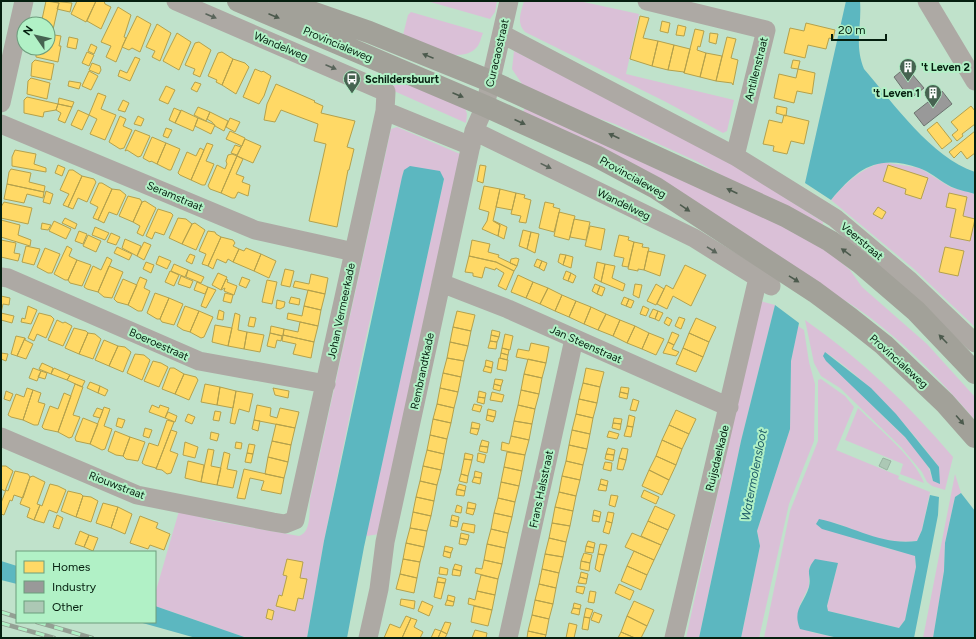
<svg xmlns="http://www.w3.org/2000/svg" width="976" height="639" viewBox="0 0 976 639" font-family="Figtree,sans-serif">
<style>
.green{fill:#dac0d7;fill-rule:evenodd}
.water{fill:#5cb7c0}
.homes{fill:#ffd966;stroke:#b4a14c}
.industry{fill:#999;stroke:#6d7470}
.building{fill:#acc8b5;stroke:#98b3a1}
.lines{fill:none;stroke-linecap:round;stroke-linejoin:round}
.minor{stroke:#ada9a4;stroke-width:19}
.major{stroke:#a2a199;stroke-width:22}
.rail-casing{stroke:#94a094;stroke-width:4.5}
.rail{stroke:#b1f1c6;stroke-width:3;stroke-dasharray:9;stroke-linecap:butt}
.oneway{fill:#59645a}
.oneway2{fill:#4c5a4d}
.labels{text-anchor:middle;stroke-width:4;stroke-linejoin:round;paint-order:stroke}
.street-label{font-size:11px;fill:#051f0f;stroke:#b1f1c6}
.poi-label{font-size:11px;font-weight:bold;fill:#051f0f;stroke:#b1f1c6;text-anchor:start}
.water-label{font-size:12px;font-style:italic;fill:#205d6a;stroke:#b1f1c6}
</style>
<rect width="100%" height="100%" fill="#c0e2cb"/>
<path class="green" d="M427,1H497L495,12L490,19Z
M524,1H579L639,14L626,74L734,100L727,131L723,133L666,102L525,32C516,23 521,12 524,1Z
M411,12L483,33C481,37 480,44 477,47C461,66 421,46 402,39L408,15Z
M514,51L687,137L732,164L823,222L822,231L696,161L615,124L580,112L524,87L512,69Z
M394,75L465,108L467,114L466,123L394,91L392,86Z
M526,105L715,189L830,253L850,270L862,287L927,344L975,397V420C937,376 897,334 849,303L521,117Z
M397,127L460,154L380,534L366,536L444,179L404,170L363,351L324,541L307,638H247L155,606V594L179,511L210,520L299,536C312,532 309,510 310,499L391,129Z
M882,162L920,168L950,187L975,194V327L914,269L831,200C846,182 860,170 882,162Z
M760,301L775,305L741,441L699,638H686Z
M805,320C861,359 909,405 953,457L945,490L932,486L927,482L922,472L901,447L840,388L821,376L814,363ZM825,352C870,382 906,424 939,467L933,481C927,452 898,432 879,412C860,393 843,372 825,352Z
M798,326L804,330L809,362L815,384L814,441L789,504L759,638H741L760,546L757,531L790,429L791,361Z
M821,379L845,396L854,407L836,450L899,476L898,479L930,492L922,530L917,541C886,545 859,532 831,521L886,548L915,555L916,567L905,620L899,628L828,611L827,606L838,563H831L809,567V586L799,607L811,632L838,638H764L790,511L818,441V380Z
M858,408C878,428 915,458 924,483L900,474L903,464L845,440Z
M955,474L961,493L955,497L945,543L944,571L933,638H923Z"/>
<path class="water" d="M846,1H860C862,26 854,44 864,69C894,104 931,157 975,172V194C966,191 956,190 948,185C939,180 929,171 919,168C877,154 858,168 831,200L805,183Z
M410,166L440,171L444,179L364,547L347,638H307L324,541L402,177L404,170Z
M775,305L799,323L791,361L790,429L757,531L760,546L741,638H699L741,441Z
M825,352L871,388L896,414L939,467L940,484L933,481L930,469L905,437L826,361L823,356Z
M961,493L975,511V638H933L944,571L945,543L955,497Z
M930,495L939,497L938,515L914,638H838L800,629C792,609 804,604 809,587C812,574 804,573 815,559L838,563L827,606L828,611L899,628L905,620L916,567L915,556L822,529L816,524L819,519C853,526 882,546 917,541L922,530Z
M1,561L17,566V584L1,580Z
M155,606L247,638H196L139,622H155Z"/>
<path class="homes" d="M46,1L59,3L52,34H48V24H41Z
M51,1L72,3L70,12L57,9L59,3Z
M77,1H96L86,22L71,14Z
M96,1H104L105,4L111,7L101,29L87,21Z
M118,7L131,15L124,37L126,38L116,62L106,57L111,46L101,42Z
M137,16L151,24L140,52L132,48L129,50L122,47Z
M640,16L649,18L643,38L658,41L652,66L630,59Z
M662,21L670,23L668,33L660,31Z
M806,23L835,30L833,39L829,38L826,49L808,45L805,58L784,53L790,28L804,31Z
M157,24L171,33L160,61L152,57L155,51L146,47Z
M678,25L686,27L684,36L676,35Z
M695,29L704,31L700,47L698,46L697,50L706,53L700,77L684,73Z
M177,33L191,42L179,70L163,61Z
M710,33L718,34L716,44L709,42Z
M48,34L61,36L59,46H61L58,62L36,57V48H48Z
M69,37L78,39L76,49L67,47Z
M727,37L736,39L731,58L738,60L733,85L732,83L716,81Z
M658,41L674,45L668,70L652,66Z
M199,42L211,50L200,77L193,74L195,69L185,65L195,43Z
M91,44L97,47L94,54L88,51Z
M674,45L690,49L684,73V72L668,70Z
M87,52L94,55L89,66L82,63Z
M222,52L233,59L222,85L216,82L217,80L208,76L218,53Z
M706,53L722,56L716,81L700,77Z
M135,57L140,59L130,81L118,76L120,70L127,73Z
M233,59L245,63L249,67L236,94L222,85Z
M35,60L54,64L51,80L31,76L32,63Z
M793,60L800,61L798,69L791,68Z
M92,63L100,66L101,70L99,74L89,70Z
M255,69L262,72L263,71L271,76L264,96L259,104L243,97Z
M798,69L815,73L812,94L797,91L794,103L774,98L779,74L796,78Z
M89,71L98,76L91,90L82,86Z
M31,78L50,83L47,99L27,94L28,81Z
M69,81L81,83L79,89L68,86Z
M195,82L201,84L197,92L191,89Z
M276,84L315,101L314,102L323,106L321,113L355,121L347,147L354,149L349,170H348L337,227L309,221L326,144L314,141L318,124L281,110L275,122L264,120L267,104Z
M166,86L175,90L168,104L159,100Z
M98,93L106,96L101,109L116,115L105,140L90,134L97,119L89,115Z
M27,97L58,104L56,110L44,112L43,117L24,113V100Z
M59,98L74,102L72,107L58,104Z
M123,100L129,103L125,112L118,110Z
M58,104L72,107L65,123L58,120L61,113L56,110Z
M777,106L787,108L786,116L776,113Z
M971,106L975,111V124L962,134L963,136L957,141L952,135L958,130L951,122Z
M198,107L210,112L206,121L194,115Z
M174,108L181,111L175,123L169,120Z
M78,110L89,115L82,130L71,125Z
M181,110L198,118L193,131L175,123Z
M210,112L228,121L224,131L215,126L212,122L207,119Z
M784,115L809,121L804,144L791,141L787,154L773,151L774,146L763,144L769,120L782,123Z
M120,116L126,119L123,126L132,130L124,148L120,149L109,142Z
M138,116L144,119L141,126L134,124Z
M198,118L215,125L211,134L195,126Z
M230,118L240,122L235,132L226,127Z
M937,122L952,141L942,149L927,130Z
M166,128L172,130L168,138L163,136Z
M135,130L150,136L141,156L138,157L127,150L125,151Z
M230,131L245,138L242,146L226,139Z
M975,131V153L967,159L961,151L954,158L949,152Z
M152,137L166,143L157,164L151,161L150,162L143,158Z
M245,139L261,146L253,163L237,156Z
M166,143L180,149L171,170H169L157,164Z
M207,143L213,145L206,161L214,164L205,185H202L191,180Z
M235,145L241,147L237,155L231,153Z
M200,148L204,150L191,180L180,175L178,173L187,152L196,156Z
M15,150L36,154L34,164L46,168V172L12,166V157Z
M232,154L237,156L221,193L210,189L208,186L217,165L225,169L227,164L226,161L228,155Z
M237,156L243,159L236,174L244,177L242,182L250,185L248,196L238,192L235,198H232L221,193Z
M58,165L65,168L62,176L55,173Z
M480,165L486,166L483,183L477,181Z
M888,165L928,178L921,199L905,194L906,189L883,181Z
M11,169L31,173L29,182L45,186L44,192L7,184L9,172Z
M69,170H73L82,176L68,207L63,205L69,194L60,190Z
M82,176L94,179L96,182L87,202L78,198L73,209L68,207Z
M99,183H102L112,189L98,220L93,218L98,207L90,203Z
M7,184L44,192L43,198L27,194L24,203L4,199Z
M484,186L500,189L493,221L500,225L498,236L482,229L487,221L489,212L479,209Z
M112,189L120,190L126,195L117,215L109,212L104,223L98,220Z
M500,189L516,193L512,210L496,207Z
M46,191L53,194L50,204L43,202Z
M516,193L525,195L524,198L531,200L526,223L519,222L521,216L511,214Z
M949,193L967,197L963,216L975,219L970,241L950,237L956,209L946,207Z
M128,196L140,199L142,202L133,222L119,216Z
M145,201L156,208L143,236L137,233L140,226L133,222L142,202Z
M4,202L32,208L28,224L1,218V207Z
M545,202L554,204L553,207L560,209L554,232L539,228Z
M878,207L886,212L882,219L873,214Z
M158,209L171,213L173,215L164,235L155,232L152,239L146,236Z
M559,212L575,216L569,240L554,236Z
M65,218L77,224L75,229L62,223Z
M178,218L186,219L192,224L182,244L169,238Z
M574,219L590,222L586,240L570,237Z
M1,220L20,225L18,235L31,240L30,246L1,237Z
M54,221L71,229L66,239L49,231Z
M494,221L507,227L504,239L498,236L500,225Z
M42,223L51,225L48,230L41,229Z
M195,223L205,230L196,250L182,244L192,224Z
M590,226L605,229L601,250L585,246Z
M95,227L109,233L105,240L92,235Z
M523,230L531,232L527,249L519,246Z
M79,231L87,234L83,244L75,241Z
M208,231L215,232L216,234L221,237L208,266L202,264L206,254L199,251Z
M531,232L539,234L535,253L527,249Z
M111,233L120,237L116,245L107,242Z
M88,235L101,241L96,252L83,246Z
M619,235L629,237L628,240L634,242L628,267L622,266L624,258L614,256Z
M221,237L233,240L235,243L233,246L239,249L233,262L228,259L226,263L217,259L213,269L208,266Z
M125,239L141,246L137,256L122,248Z
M1,240L16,243L14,253L20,254L18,261L1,257Z
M472,240L490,244L488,252L499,255L498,257L517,266L514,271L496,262L469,256Z
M144,242L151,245L144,260L137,256Z
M634,242L643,244L642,247L649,248L644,270L638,269V271L628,269Z
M26,246L40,249L34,265L22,262Z
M67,246L72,249L69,256L77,260L68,280H65L54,274Z
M117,247L132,254L129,260L114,253Z
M945,247L964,251L958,276L939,272Z
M45,248L60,254L52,273H48L37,267Z
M246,248L261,254L254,271L233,262L239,249L244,251Z
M648,251L665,255L660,276L644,270Z
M190,254L195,256L192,264L186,261Z
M261,254L276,261L269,278L254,271Z
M560,254L566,255L563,265L558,262Z
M566,255L573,257L571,268L563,265Z
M159,256L171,261L167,269L156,264Z
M469,256L496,262L514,271L506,290L498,286L504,273L496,268L495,270L485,267L482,278L473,276V273L465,272Z
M107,257L112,260L98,292L87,289L84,287L93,266L101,270Z
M516,258L519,259L517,266L510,263L511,259Z
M537,259L542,261L539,268L534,266Z
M77,260L91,265L82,286L70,283L68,280Z
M542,261L547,263L544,271L539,268Z
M146,262L154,265L151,273L143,269Z
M597,262L605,264L601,282L594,278Z
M174,264L188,270L185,277L171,271Z
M605,264L615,266L612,278L625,284L623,291L601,282Z
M685,265L706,275L691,306L673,296L667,309L657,304L666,285L673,289Z
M109,266L123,272L112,298L104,297L98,292Z
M285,269L294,271L290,287L281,285Z
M188,270L204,277L201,283L186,277Z
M170,271L179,275L174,286L165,282Z
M566,271L571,273L568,281L563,279Z
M218,273L227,277L221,290L212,285Z
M571,273L576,276L573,283L568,281Z
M311,274L328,278L325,294L293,287L295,281L309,284Z
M518,275L533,282L526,298L511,292Z
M181,276L193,281L190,288L178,284Z
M140,277L147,280L144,288L150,291L142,311H138L128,305Z
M242,277L250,280L246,288L239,285Z
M123,279L137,285L128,305L117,302L114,299Z
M226,279L228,280L227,282L237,286L234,295L224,291L225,288L221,290Z
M267,280L277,282L272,304L262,302Z
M197,282L208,287L205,294L194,290Z
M533,282L548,288L540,304L526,298Z
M595,284L600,286L597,294L592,291Z
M635,284L642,285L639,298L633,295Z
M656,284L664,289L656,305L647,301Z
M600,286L605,288L602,296L597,294Z
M208,287L216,290L206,308L201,306Z
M548,288L562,295L555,311L540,304Z
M308,290L325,294L321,310L304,306Z
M155,293L169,298L160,319H157L147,313Z
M225,293L233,295L231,303L223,301Z
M562,295L576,301L569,317L555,311Z
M1,296L10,298L9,305L3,304L1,313Z
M291,297L300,299L299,305L289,303Z
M624,297L629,299L626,306L621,304Z
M169,298L183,304L174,325L162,322L160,319Z
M629,299L634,301L631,308L626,306Z
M277,300L285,302L284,307L280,309L276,308Z
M576,301L591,307L584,324L569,317Z
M28,306L37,310L31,324L21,322L22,318L25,319Z
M185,306L199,311L190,332L183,330L177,326Z
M304,306L321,310L318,326L287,319L288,313L302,316Z
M643,306L649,309L646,316L640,314Z
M591,307L606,314L598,330L584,324Z
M653,309L658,311L655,319L649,317Z
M219,310L224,312L223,320L217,319Z
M199,311L213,317L204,337L201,338L190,332Z
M457,311L475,315L471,331L453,327Z
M658,311L663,313L659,321L655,319Z
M1,313L14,316L12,323L1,320Z
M39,313L51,316L54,319L46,338L37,334L34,341L28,338Z
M235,313L240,315L238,330L247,332L244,349L228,346Z
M606,314L620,320L613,336L598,330Z
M250,317L256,318L254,327L248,326Z
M667,317L672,320L669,326L664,323Z
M679,317L685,319L681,329L675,326Z
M696,318L716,327L709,342L689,333Z
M57,320L63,323L65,322L72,326L63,346L48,340Z
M620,320L635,326L627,343L613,336Z
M300,322L318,326L314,342L283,335L284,329L298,332Z
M215,325L232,328L228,346L212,342Z
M271,326L284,329L283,336L270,333Z
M635,326L649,333L642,349L627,343Z
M453,327L471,331L468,346L450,342Z
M74,328L86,331L88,333L79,354L65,348Z
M492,330L500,332L499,337L491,335Z
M247,332L264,335L260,352L244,349Z
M672,332L679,335L674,345L668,342Z
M88,333L95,334L101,339L93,359L79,354Z
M270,333L282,336L281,341L277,340L275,348L267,346Z
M649,333L664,339L656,355L642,349Z
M689,333L709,342L703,357L683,348Z
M505,334L513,336L510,350L502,348Z
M283,335L314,342L311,358L293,354L296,344L282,341Z
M491,335L499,337L497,342L490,341Z
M16,336L25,338L17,356L11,354Z
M25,338V340L33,344L26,359L17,356Z
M104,340L118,346L109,366L95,360Z
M490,341L497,342L496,349L488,348Z
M450,342L468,346L464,361L447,358Z
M668,342L674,345L672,349L679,352L676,356L663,353Z
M531,343L549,347L546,363L516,357L518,349L529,351Z
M118,346L125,347L131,352L123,372L109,366Z
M502,348L509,350L508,355L501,353Z
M683,348L703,357L696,372L676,364Z
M1,353L8,354L6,361L1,359Z
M501,353L508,355L507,360L500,358Z
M135,354L144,355L150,360L142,380L127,373Z
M447,358L464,361L461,377L443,373Z
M499,358L508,360L506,371L497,369Z
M528,359L546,363L542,378L524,374Z
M486,360L493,362L492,368L485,366Z
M153,361L161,363L168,367L159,387L144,381Z
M42,363L53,368L51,374L39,369Z
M485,366L492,368L491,373L483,371Z
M33,368L41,371L37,381L29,378Z
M54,368L70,375L67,380L51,374Z
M170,368H174L184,374L175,394L162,389Z
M586,368L604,372L600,387L583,383Z
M41,371L47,373L45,379L38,377Z
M443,373L461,377L458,392L440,388Z
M184,374L196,377L198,380L189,400L175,394Z
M524,374L542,378L539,394L521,390Z
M70,375L85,381L82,387L67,380Z
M495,379L503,380L501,386L494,384Z
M90,382L100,386L98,393L87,388Z
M583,383L600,387L597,403L579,399Z
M75,384L83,387L73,415L80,417L72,437L69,438L58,432Z
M205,384L220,387L217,405L201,402Z
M494,384L501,386L500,391L493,389Z
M100,386L108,390L105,396L98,393Z
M220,387L236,391L233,408L217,405Z
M621,387L629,388L628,394L620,392Z
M27,388L33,390L23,420L11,417L8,415L16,394L24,397Z
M273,388L289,391L288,398L275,395Z
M440,388L458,392L454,408L437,404Z
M33,390L41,393L38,402L45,404L38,425H34L23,420Z
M521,390L539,394L535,409L518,405Z
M6,391L13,394L10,401L4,399Z
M236,391L253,394L249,412L239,409L235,424L230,423Z
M479,391L486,393L485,398L478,397Z
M492,392L504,395L502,402L490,400Z
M620,392L628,394L627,399L619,397Z
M64,393L71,396L58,432L44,429L42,427L50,406L58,409Z
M478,397L485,398L484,404L477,402Z
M579,399L597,403L593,418L576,414Z
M633,399L639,401L636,411L630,410Z
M437,404L454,408L451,423L433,419Z
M474,404L482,406L480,412L472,410Z
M152,405L159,408L160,405L169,408L165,418L149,412Z
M257,405L271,408L270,416L277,418L280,408L299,412L295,428L254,420Z
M518,405L535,409L532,424L514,421Z
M104,407L110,409L104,426L112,429L105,449L102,450L90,444Z
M97,408L103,410L100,418L93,416Z
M488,409L496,411L495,417L487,415Z
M676,410L696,419L689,434L669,425Z
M215,411L221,412L219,421L213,420Z
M168,412L177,416L175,422L165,418Z
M188,414L195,417L192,424L185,421Z
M576,414L593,418L590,434L572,430Z
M487,415L495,417L493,422L486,420Z
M629,415L635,417L633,427L627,426Z
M83,418L98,424L90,444L76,441L75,438Z
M118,418L125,420L122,428L116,426Z
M614,418L622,419L621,424L613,423Z
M433,419L451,423L447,439L430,435Z
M167,420L174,422L156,469V468L145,465L142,463L149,443L158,446Z
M254,420L260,421L258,431L252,429Z
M514,421L532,424L529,440L511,436Z
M472,422L480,424L479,429L471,428Z
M613,423L621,424L620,430L612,428Z
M276,424L295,428L291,445L272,441Z
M669,425L689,434L682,449L662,440Z
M627,426L633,427L631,437L624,436Z
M145,428L152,430L149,438L143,436Z
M471,428L479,429L477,435L470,433Z
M171,430L177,432L170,451L178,454L171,473L167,474L162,470L156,469Z
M572,430L590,434L587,449L569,445Z
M115,431L130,437L123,456L116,455L108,451Z
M609,431L619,434L617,439L607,437Z
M211,432L219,434L217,441L210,439Z
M430,435L447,439L444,454L427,450Z
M511,436L529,440L525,455L501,450L502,442L509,444Z
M130,437L145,442L138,461L126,459L123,456Z
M482,440L489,442L488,447L480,446Z
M662,440L682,449L676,465L656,456Z
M272,441L291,445L288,462L268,457Z
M185,442L198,447L195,458L183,455Z
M236,442L242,443L241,449L235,448Z
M249,444L255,445L253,454L247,453Z
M569,445L587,449L583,465L566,461Z
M480,446L488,447L487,453L479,451Z
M608,448L615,450L614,455L606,454Z
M622,448L628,449L626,460L619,458Z
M208,449L214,450L211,466L221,468L217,485L201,482Z
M427,450L444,454L441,470L423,466Z
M224,452L230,454L227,469L237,471L233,488L217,485Z
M507,452L525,455L522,471L504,467Z
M247,453L253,454L251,463L245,462Z
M465,453L473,455L472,460L464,459Z
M478,453L486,455L484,463L477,461Z
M606,454L614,455L613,461L605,459Z
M656,456L676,465L669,480L649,470Z
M268,457L288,462L284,478L265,474Z
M619,458L626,460L623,470L617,469Z
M464,459L472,460L468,476L461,474Z
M188,461L204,465L201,482L185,478Z
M566,461L583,465L580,480L562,476Z
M605,462L612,463L611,471L603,469Z
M1,466H6L13,471L5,491L1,489Z
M423,466L441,470L437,485L420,481Z
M504,467L522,471L519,486L501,482Z
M244,469L284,478L281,494L261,490L264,481L250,478L245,499L237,498Z
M649,470L669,480L662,495L642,486Z
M15,471L28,474L30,477L23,498L14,495L12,501L10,500L4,515L1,514V503L6,490L8,491Z
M475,471L482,473L481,478L474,477Z
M461,474L468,476L467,483L459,481Z
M33,476L45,482L37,504L40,505L34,520L27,517L30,508L20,504L30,477Z
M562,476L580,480L576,496L559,492Z
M474,477L481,478L480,484L472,482Z
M601,479L608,481L607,486L600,484Z
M420,481L437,485L434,501L416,497Z
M501,482L519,486L515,502L498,498Z
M50,484L58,486L66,490L57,513L49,510L44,523L34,520L40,505L42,506Z
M459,484L466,486L465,491L457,489Z
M600,484L607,486L606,491L598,490Z
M457,489L465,491L464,496L456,495Z
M644,490L659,497L656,504L641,497Z
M68,491L81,494L83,496L76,517L61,511Z
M559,492L576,496L573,511L555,507Z
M611,495L618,496L615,507L609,505Z
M83,496L91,497L98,501L91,522L76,517Z
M416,497L434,501L431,516L413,512Z
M498,498L515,502L512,517L494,513Z
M468,502L476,504L475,509L467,508Z
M103,503L118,507L111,528L96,523Z
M457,505L462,507L461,513L455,512Z
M655,506L675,515L668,530L648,521Z
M118,507L132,514L125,534L111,528Z
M555,507L573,511L570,526L552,523Z
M467,508L475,509L473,515L466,513Z
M594,510L601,512L600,517L593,515Z
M413,512L431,516L427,531L410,528Z
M608,512L614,513L612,523L606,521Z
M494,513L512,517L508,533L491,529Z
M57,515L63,518L59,529L53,527Z
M452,515L459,517L458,522L451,520Z
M593,515L600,517L599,522L592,521Z
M140,516L158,523L156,528L170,534L164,550L150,545L148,549L130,543Z
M451,520L458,522L457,527L450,526Z
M606,521L612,523L609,534L603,532Z
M648,521L668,530L661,545L641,536Z
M463,523L475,525L474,533L461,530Z
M552,523L570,526L566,542L549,538Z
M410,528L427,531L424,547L406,543Z
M491,529L508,533L505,548L487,544Z
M80,531L89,535L84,547L75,544Z
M461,533L469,535L468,540L460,538Z
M632,533L661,545L654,560L625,547Z
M89,535L98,538L93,551L84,547Z
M460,538L468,540L466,545L459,544Z
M549,538L566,542L563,557L545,554Z
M588,541L595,543L594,548L586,546Z
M406,543L424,547L420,562L403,559Z
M487,544L505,548L502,564L484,560Z
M600,544L607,545L604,555L598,554Z
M445,546L453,548L451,553L444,551Z
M586,546L594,548L593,553L585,552Z
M444,551L451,553L450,558L443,556Z
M634,551L654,560L647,575L627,566Z
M584,553L592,555L590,563L581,561Z
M545,554L563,557L559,573L542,569Z
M598,554L604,555L600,572L595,569Z
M287,559L303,562L300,578L307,579L303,599L298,598L295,611L276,606L279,595L282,596L287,576L283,575Z
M403,559L420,562L417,578L400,574Z
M484,560L502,564L498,579L475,573L476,568L482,569Z
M581,561L590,563L589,571L580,569Z
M455,564L462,566L461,571L453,569Z
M627,566L647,575L641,590L621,581Z
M440,567L448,569L447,575L439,574Z
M453,569L461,571L460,576L452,575Z
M542,569L559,573L556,588L539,584Z
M581,572L588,574L587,579L580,577Z
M400,574L417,578L414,593L396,589Z
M481,575L498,579L495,595L477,591Z
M438,577L446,579L445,583L437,582Z
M580,577L587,579L586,584L578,583Z
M437,582L445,583L441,599L434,597Z
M539,584L556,588L553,604L535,600Z
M619,584L634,591L630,600L615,593Z
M577,586L585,587L583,594L576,592Z
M477,591L495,595L492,610L468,604L469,598L475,600Z
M590,591L596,592L594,603L588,602Z
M448,595L455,597L454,602L447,600Z
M401,599L415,601L414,609L400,605Z
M447,600L454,602L453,606L445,605Z
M535,600L553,604L549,619L532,615Z
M422,601L433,606L429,616L418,611Z
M634,601L654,610L647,626L627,616Z
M574,603L581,605L580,609L573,608Z
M474,606L492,610L488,626L471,622Z
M573,608L580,609L579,615L571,613Z
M586,608L593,610L590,618L584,617Z
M268,609L274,611L272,620L266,618Z
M594,612L602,615L599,623L591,620Z
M532,615L549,619L546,635L528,631Z
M406,616L411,618L402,638H384L390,624L400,628Z
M627,616L647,626L641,638H635L621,632Z
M584,617L590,618L588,630L582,629Z
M411,618L417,620L414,627L423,632L420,638H402Z
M445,622L451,623L447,634L441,631Z
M569,623L577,625L574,638H566Z
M435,629L441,631L438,638H431Z
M475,630L487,633L486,638H472Z
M441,631L447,634L445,638H438Z
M528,631L546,635L545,638H527Z
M621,632L635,638H618Z"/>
<path class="industry" d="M906,67L924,88L910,99L894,77Z
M942,91L952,104L924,126L914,113Z"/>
<path class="building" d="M883,458L891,461L887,470L879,466Z"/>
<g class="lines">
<path class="minor" d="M647,1L766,30L735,156
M927,1L975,81
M502,34L735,156L835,218L910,281L975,343
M1,103L24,1
M385,111L471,146
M1,124L255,230L354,252
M474,131L694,238L771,286
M1,277L8,278L199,361L326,384
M441,283L508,309L729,407
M1,437L137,495L273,522L285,524L295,520L385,111L386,92L176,1
M368,638L379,589L385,542L474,131L485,106L509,1
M508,638L574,339
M674,638L758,278"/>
<path class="major" d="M238,1L485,106L596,156L656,188L815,292L850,318L884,345L945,403L975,437
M280,1L369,32L490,81L785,216L830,241L859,262L916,311L975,373"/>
<defs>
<path id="rail" d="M1,612L17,617
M37,622L92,638
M1,623L54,638"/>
</defs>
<use href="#rail" class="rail-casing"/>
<use href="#rail" class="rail"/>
</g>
<defs><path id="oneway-solid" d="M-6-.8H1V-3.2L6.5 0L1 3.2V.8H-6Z"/></defs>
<g class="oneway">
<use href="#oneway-solid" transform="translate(211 16) rotate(23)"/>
<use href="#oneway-solid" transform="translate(331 67) rotate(23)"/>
<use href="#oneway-solid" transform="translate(546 166) rotate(26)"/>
<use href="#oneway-solid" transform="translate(712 250) rotate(32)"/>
</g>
<g class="oneway2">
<use href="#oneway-solid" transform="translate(274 16) rotate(23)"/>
<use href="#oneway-solid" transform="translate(428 56) rotate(-158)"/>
<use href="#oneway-solid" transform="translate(458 95) rotate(23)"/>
<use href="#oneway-solid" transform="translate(520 122) rotate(24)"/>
<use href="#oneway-solid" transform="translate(614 136) rotate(-155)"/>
<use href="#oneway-solid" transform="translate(732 191) rotate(-155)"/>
<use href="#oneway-solid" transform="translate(685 208) rotate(34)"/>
<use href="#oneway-solid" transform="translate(846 252) rotate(-144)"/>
<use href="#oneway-solid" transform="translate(794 279) rotate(32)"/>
<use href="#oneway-solid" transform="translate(943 339) rotate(-134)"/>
<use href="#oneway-solid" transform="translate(960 420) rotate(49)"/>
</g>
<defs>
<symbol id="building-pin" viewBox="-11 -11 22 30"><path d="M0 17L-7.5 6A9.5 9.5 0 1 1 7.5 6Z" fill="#466351" stroke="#b1f1c6"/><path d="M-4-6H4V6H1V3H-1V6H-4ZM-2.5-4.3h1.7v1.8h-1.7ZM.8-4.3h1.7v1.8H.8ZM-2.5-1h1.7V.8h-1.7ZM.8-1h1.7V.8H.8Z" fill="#fff"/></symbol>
<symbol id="bus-pin" viewBox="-11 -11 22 30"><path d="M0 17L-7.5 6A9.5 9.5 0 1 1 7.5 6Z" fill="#466351" stroke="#b1f1c6"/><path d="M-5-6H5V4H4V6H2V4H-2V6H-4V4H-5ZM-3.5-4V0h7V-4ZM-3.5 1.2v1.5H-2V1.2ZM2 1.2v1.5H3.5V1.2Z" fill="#fff"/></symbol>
</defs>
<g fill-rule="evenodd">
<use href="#building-pin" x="898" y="57" width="20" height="27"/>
<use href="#bus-pin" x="342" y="69" width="20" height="27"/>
<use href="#building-pin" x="923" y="83" width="20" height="27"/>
</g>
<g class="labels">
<g class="street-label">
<text transform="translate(338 44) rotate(23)" y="4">Provincialeweg</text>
<text transform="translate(281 46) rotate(23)" y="4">Wandelweg</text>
<text transform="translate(497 53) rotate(-77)" y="4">Curacaostraat</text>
<text transform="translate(756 69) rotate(-76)" y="4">Antillenstraat</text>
<text transform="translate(633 177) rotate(29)" y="4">Provincialeweg</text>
<text transform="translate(175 196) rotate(23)" y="4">Seramstraat</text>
<text transform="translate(624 204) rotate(26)" y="4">Wandelweg</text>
<text transform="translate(862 241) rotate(40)" y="4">Veerstraat</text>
<text transform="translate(341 311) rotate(-78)" y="4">Johan Vermeerkade</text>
<text transform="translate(159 344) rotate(24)" y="4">Boeroestraat</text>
<text transform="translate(586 344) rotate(24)" y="4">Jan Steenstraat</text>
<text transform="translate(899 361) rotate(42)" y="4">Provincialeweg</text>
<text transform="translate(422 371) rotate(-78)" y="4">Rembrandtkade</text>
<text transform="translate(717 458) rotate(-76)" y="4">Ruijsdaelkade</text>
<text transform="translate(117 485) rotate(21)" y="4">Riouwstraat</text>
<text transform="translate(541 489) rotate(-78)" y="4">Frans Halsstraat</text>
</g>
<g class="poi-label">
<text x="921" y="71">'t Leven 2</text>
<text x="365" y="83">Schildersbuurt</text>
<text x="920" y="97" text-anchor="end">'t Leven 1</text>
</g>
<g class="water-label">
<text transform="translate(754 475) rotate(-79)" y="4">Watermolensloot</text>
</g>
</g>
<rect width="976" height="639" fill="none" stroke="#051f0f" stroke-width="4"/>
<rect x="16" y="551" width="140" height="72" fill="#b1f1c6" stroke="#6c9d7d"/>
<rect x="24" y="561" width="20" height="12" fill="#ffd966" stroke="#6c9d7d"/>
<text x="52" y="571" font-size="12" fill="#051f0f">Homes</text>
<rect x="24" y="581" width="20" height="12" fill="#999999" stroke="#6c9d7d"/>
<text x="52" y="591" font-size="12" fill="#051f0f">Industry</text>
<rect x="24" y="601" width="20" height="12" fill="#acc8b5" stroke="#6c9d7d"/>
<text x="52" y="611" font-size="12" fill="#051f0f">Other</text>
<g transform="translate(36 36) rotate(304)"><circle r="19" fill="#b1f1c6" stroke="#6c9d7d"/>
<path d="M0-3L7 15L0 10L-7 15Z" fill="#466351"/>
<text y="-6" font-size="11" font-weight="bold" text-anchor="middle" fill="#051f0f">N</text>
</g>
<path d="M832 34v6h54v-6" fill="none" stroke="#051f0f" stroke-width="2"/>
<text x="838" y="34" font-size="12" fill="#051f0f" stroke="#b1f1c6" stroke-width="3" paint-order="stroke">20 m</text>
</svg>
